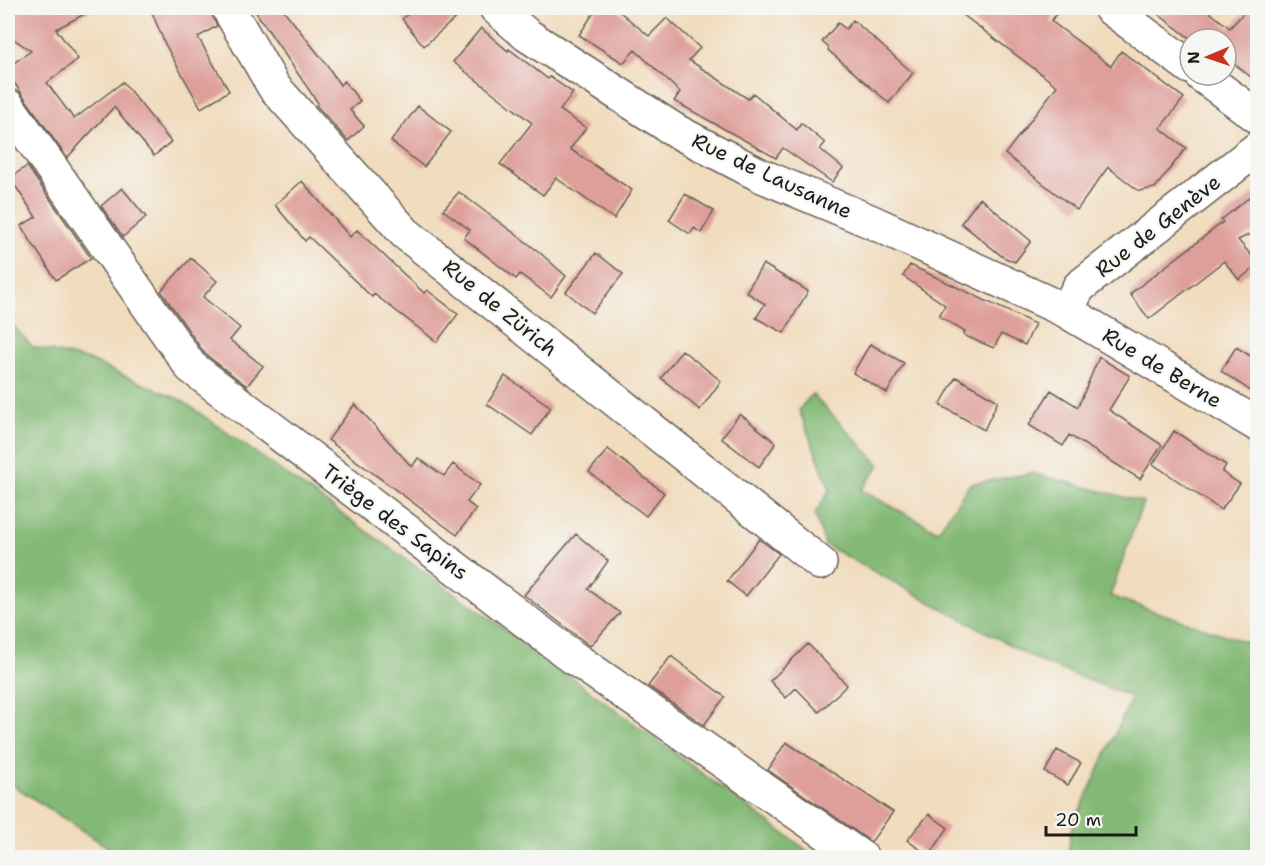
<svg xmlns="http://www.w3.org/2000/svg" width="1265" height="865" viewBox="0 0 1265 865" font-family="'Shantell Sans',sans-serif">
<style>
.forest{fill:#83b976;stroke:#506a49;stroke-width:1.5}
.building{fill:#de9e9a}
.lines{fill:none;stroke-linecap:round;stroke-linejoin:round}
.minor-casing{stroke:#675f55;stroke-width:36}
.minor{stroke:#fff;stroke-width:33}
.labels{text-anchor:middle;stroke-width:4.5;stroke-linejoin:round;paint-order:stroke}
.street-label{font-size:21px;fill:#1c1c1c;stroke:#f6f6f2}
</style>
<rect width="100%" height="100%" fill="#f6f6f2"/>
<filter id="ink" filterUnits="userSpaceOnUse"><feTurbulence type="fractalNoise" baseFrequency=".0167" numOctaves="2"/><feDisplacementMap in="SourceGraphic" scale="12" xChannelSelector="R" yChannelSelector="G"/><feConvolveMatrix kernelMatrix="1 2 1 2 8 2 1 2 1" color-interpolation-filters="sRGB"/></filter>
<filter id="wash" filterUnits="userSpaceOnUse"><feTurbulence type="fractalNoise" baseFrequency=".008" numOctaves="4" result="noise"/><feDisplacementMap in="SourceGraphic" scale="24" xChannelSelector="R" yChannelSelector="G"/><feGaussianBlur stdDeviation="1.35" result="paint"/><feColorMatrix in="noise" values="0 0 0 0 0 0 0 0 0 0 0 0 0 0 0 0 0 1.4 0 .05"/><feComposite in="paint" operator="in"/></filter>
<g filter="url(#wash)">
<rect width="100%" height="100%" fill="#f1dcbe"/>
<path class="forest" d="M8,321L33,347L88,360L181,400L527,645L816,857H123L8,782Z
M812,394L880,465L861,490L938,531L970,484L1032,473L1143,502L1110,596L1251,644L1257,642V857H1068L1071,830L1132,697L1041,662L825,545L815,514L830,489L799,410Z"/>
<g id="blocks">
<path class="building" d="M18,8H96L56,29L78,59L47,83L74,119L123,82L171,142L154,156L114,107L67,158L8,74V67L31,51L8,35V22Z
M150,8H209L217,26L198,37L229,91L201,108L165,44Z
M253,8H282L327,65L340,85L344,81L360,101L350,110L364,126L348,141L316,105L318,103Z
M415,8H467L424,46L402,19Z
M597,8H615L649,36L667,18L700,48L689,60L748,99L753,93L797,130L801,123L825,143L820,149L843,168L832,182L783,148L776,158L674,101L680,92L635,50L623,63L579,35Z
M954,8H1061L1051,21L1111,66L1121,51L1184,98L1160,128L1186,148L1155,188L1139,191L1108,167L1077,210L1005,154L1057,86Z
M1150,8H1204L1230,28L1248,8H1257V82L1226,57V39H1191Z
M853,20L913,73L889,103L828,50L829,48L822,42L838,23L846,29Z
M481,28L508,51L509,49L548,79L550,77L573,93L560,110L586,128L570,149L632,190L614,219L556,178L543,195L500,164L532,123L453,62Z
M418,106L451,132L424,167L391,141Z
M27,166L91,258L56,280L21,226L36,217L10,178Z
M302,181L350,237L357,230L424,293L427,290L458,314L437,342L374,294L372,297L309,237L305,241L275,205Z
M122,188L146,217L123,237L101,206Z
M1257,191V231L1238,240L1257,262V265L1239,280L1224,261L1149,319L1130,294L1223,222L1221,220Z
M459,192L538,251L566,276L551,297L520,274L516,279L464,238L470,230L443,210Z
M685,194L714,211L701,233L694,228L690,234L669,220Z
M980,198L1031,241L1015,262L1003,257L961,223Z
M596,253L623,274L592,313L566,292Z
M191,258L217,281L203,297L240,328L230,340L263,366L247,386L205,354L161,291Z
M763,264L808,291L784,333L756,318L765,304L746,292Z
M910,265L1035,324L1025,345L1001,334L994,348L963,335L965,332L939,316L945,305L903,276Z
M870,344L904,363L887,393L853,373Z
M1236,347L1257,360V395L1221,371Z
M682,350L721,381L700,410L661,378Z
M1099,357L1130,376L1109,410L1162,445L1140,479L1069,435L1063,446L1029,425L1051,390L1078,407Z
M505,376L551,407L532,435L487,404Z
M956,377L998,401L984,430L940,405Z
M355,404L412,467L418,458L444,476L453,464L480,485L467,502L476,509L457,535L328,440Z
M740,414L776,443L759,467L721,438Z
M1174,431L1226,465L1222,472L1240,484L1221,510L1153,464Z
M608,449L664,493L646,516L589,472Z
M576,534L608,561L588,589L620,613L590,646L524,595Z
M759,539L779,554L746,596L727,581Z
M808,644L847,685L819,712L796,688L786,698L770,681Z
M671,656L725,697L704,725L648,686Z
M786,742L893,812L871,842L768,770Z
M1057,750L1081,763L1068,785L1045,772Z
M929,814L948,828L929,856L907,840Z"/>
</g>
</g>
<g filter="url(#ink)">
<use href="#blocks" fill-opacity="0" stroke="#675f55" stroke-width="1.5"/>
<g class="lines">
<defs>
<path id="minor" d="M228,8L274,87L405,233L820,563
M496,8L527,35L676,131L760,175L872,222L1066,311L1258,425
M1110,8L1190,67
M1201,75L1258,117
M8,106L191,367L574,658L862,858
M1066,311L1079,287L1258,148"/>
</defs>
<use href="#minor" class="minor-casing"/>
<use href="#minor" class="minor"/>
</g>
</g>
<g class="labels">
<g class="street-label">
<text transform="translate(772 176) rotate(25)" y="7">Rue de Lausanne</text>
<text transform="translate(1158 226) rotate(-38)" y="7">Rue de Genève</text>
<text transform="translate(500 308) rotate(39)" y="7">Rue de Zürich</text>
<text transform="translate(1162 368) rotate(31)" y="7">Rue de Berne</text>
<text transform="translate(395 522) rotate(37)" y="7">Triège des Sapins</text>
</g>
</g>
<rect width="1265" height="865" fill="none" stroke="#f6f6f2" stroke-width="30"/>
<g transform="translate(1208 57) rotate(268)"><circle r="28" fill="#f6f6f2" stroke="#9f9f9c" stroke-width="1.5"/>
<path d="M0-4.5L10 22L0 15L-10 22Z" fill="#c8321e"/>
<text y="-9" font-size="16" font-weight="bold" text-anchor="middle" fill="#1c1c1c">N</text>
</g>
<path d="M1046 826v9h90v-9" fill="none" stroke="#1c1c1c" stroke-width="3"/>
<text x="1055" y="826" font-size="18" fill="#1c1c1c" stroke="#f6f6f2" stroke-width="4.5" paint-order="stroke">20 m</text>
</svg>
